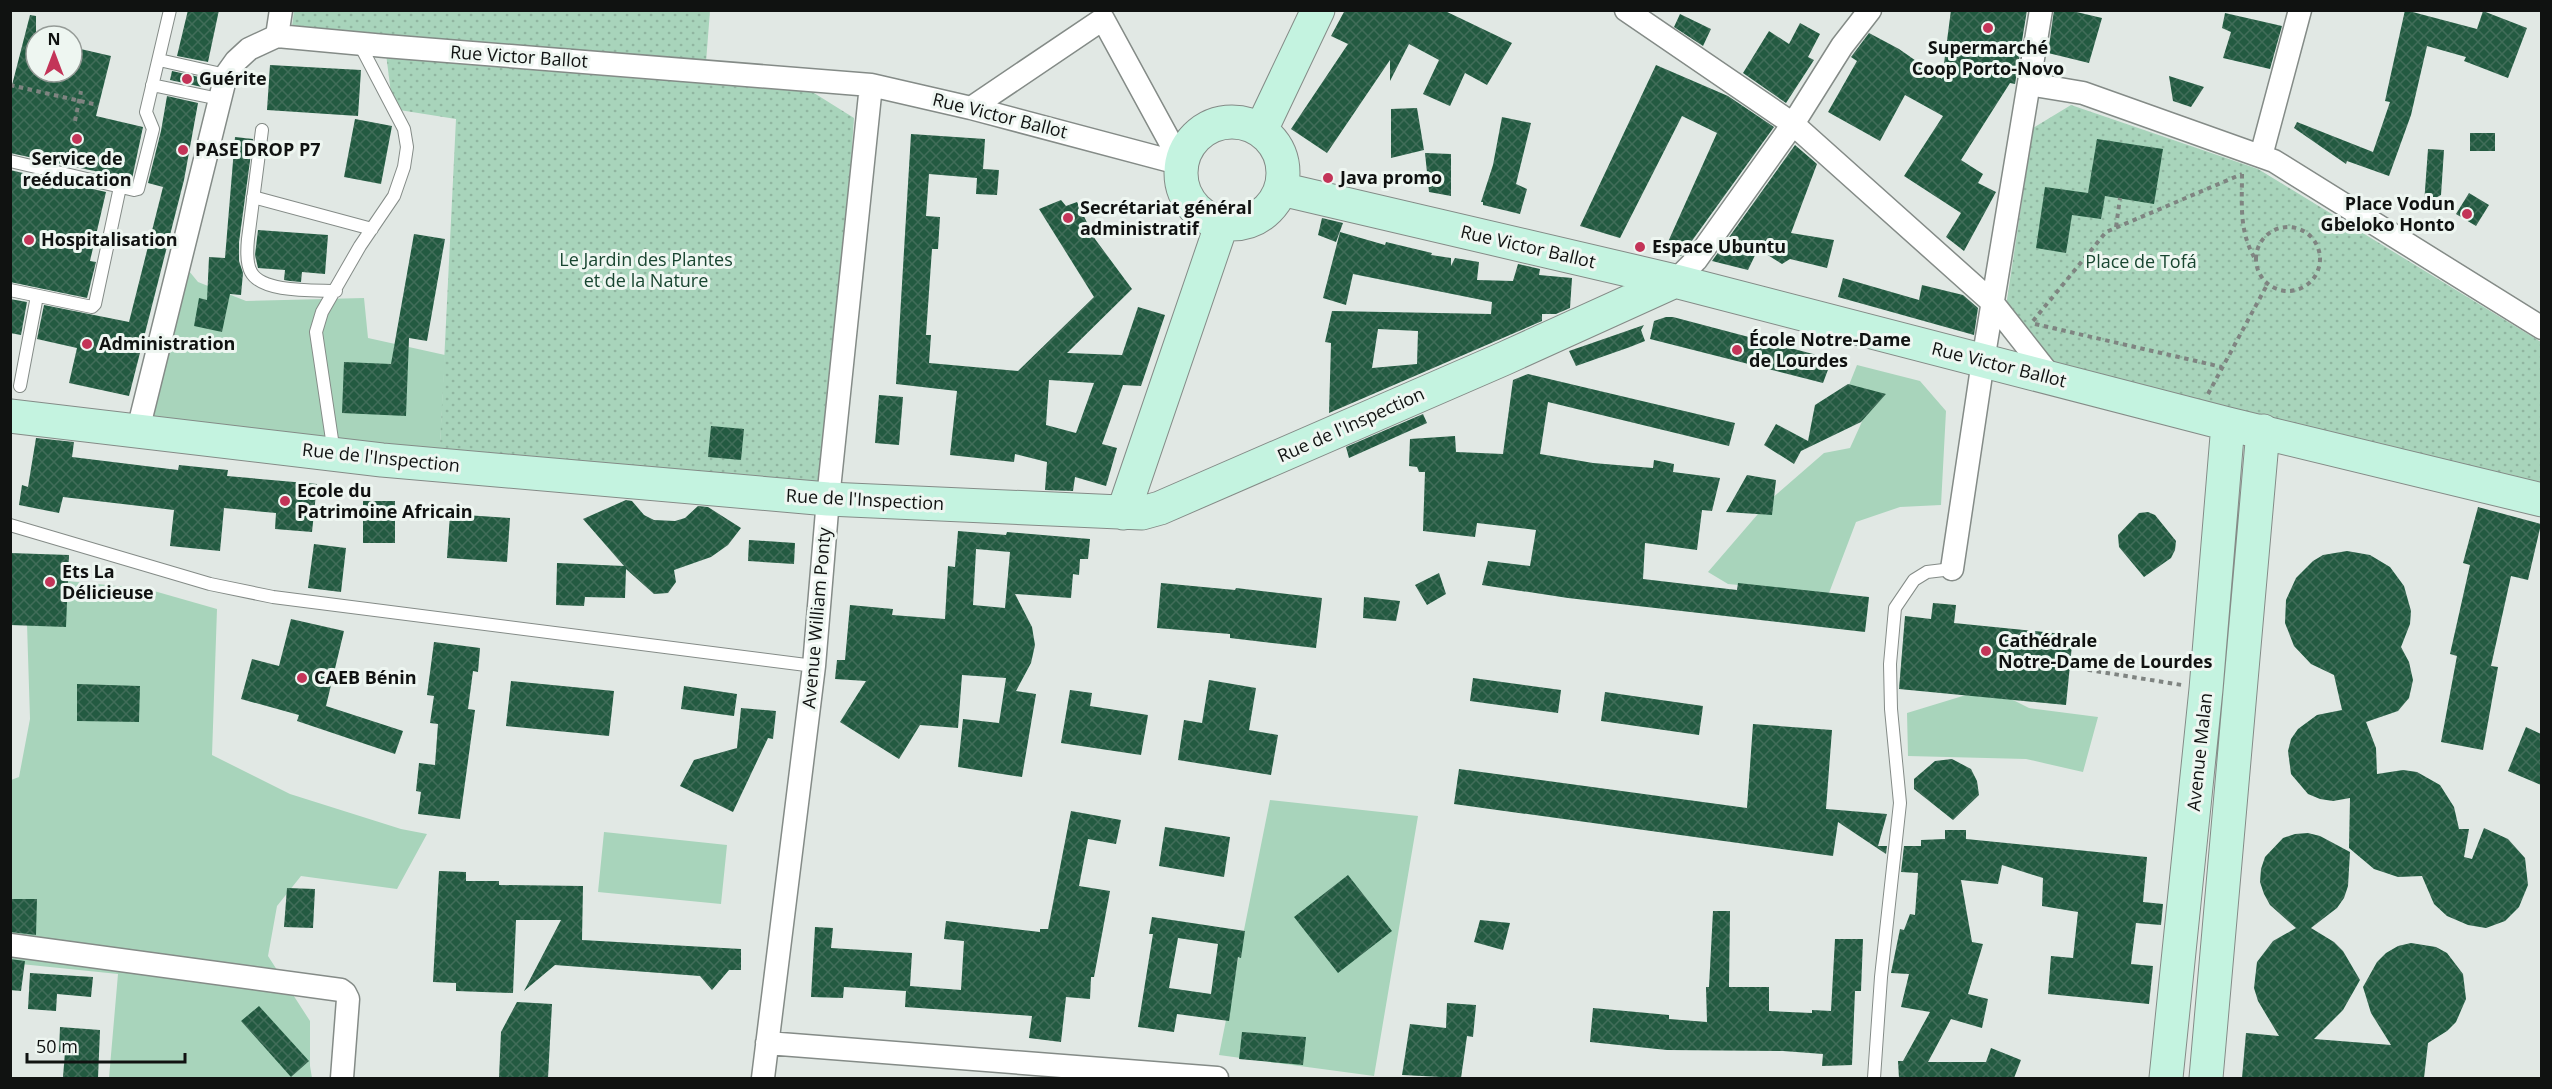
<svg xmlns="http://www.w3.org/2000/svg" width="2552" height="1089" viewBox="0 0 2552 1089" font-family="'Open Sans',sans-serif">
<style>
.grass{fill:#a8d4bb}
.park{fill:url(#park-dots)}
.building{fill:url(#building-cross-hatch);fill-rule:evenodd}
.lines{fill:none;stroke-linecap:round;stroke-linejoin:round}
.lane-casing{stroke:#848b87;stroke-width:14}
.street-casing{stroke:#848b87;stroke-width:25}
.secondary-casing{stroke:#848b87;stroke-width:35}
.path{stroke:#7f8481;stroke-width:4;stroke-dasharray:4.5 4.5;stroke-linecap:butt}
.lane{stroke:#fff;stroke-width:12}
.street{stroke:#fff;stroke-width:22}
.secondary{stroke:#c4f3e0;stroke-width:33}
.poi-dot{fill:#c33458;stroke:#eef6f1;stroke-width:2}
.labels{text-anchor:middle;stroke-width:6;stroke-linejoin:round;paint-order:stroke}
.poi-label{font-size:18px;font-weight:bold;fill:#101211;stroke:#eef6f1;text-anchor:start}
.street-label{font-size:18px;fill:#101211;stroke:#eef6f1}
.park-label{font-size:18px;fill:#184530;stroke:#eef6f1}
</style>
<defs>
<pattern id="park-dots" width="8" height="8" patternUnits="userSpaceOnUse" patternTransform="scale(1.5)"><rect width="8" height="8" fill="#a8d4bb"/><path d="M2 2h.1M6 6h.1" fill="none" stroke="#90b5a0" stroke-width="1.8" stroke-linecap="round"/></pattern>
<pattern id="building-cross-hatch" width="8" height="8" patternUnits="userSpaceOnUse" patternTransform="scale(1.5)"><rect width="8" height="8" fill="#235a41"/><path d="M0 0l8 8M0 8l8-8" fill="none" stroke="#416d59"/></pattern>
</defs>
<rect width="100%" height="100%" fill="#e1e8e4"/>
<path class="grass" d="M180,260L198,282L246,301L364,298L368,338L445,355L439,465L138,430Z
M1857,365L1920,381L1946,411L1941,505L1900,507L1856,522L1829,593L1728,584L1708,572L1770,500L1824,453L1850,448L1870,404L1845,395Z
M67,581L147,589L217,609L212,755L290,794L401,829L427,834L397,889L301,876L277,906L268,956L310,1021V1066L312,1078H109L118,974L11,963V780L19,777L30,719L26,592Z
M1989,688L2029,708L2098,717L2083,772L2026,759L1908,756L1907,713Z
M1270,800L1418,816L1374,1076L1219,1055Z
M604,832L727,845L721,904L598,892Z"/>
<path class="park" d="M294,10L710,11L706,62L292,27Z
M385,46L790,78L854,118L828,499L439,465L456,119L393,109Z
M2071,105L2258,169L2541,342V488L2058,372L2006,306L2033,128Z"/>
<path class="building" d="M188,10H219L208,62L177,56Z
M1345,10H1443L1512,43L1487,85L1465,73L1450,106L1423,94L1439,60L1409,44L1390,81V60L1327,153L1291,129L1348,44L1331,36Z
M1951,10H2027L2015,84L2010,83L1961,160L1983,174L1978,183L1996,192L1964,251L1946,237L1961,213L1904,176L1943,116L1905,95L1880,141L1828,112L1857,61L1851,57L1869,33L1899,49L1942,79Z
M2054,10H2068L2102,18L2089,63L2048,53Z
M2405,10L2477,29L2483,11L2527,28L2508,78L2464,61L2466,57L2427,46L2411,115L2389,176L2347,161L2346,164L2294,128L2297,122L2373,152L2390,102L2385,101Z
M2225,13L2282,26L2270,69L2223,58L2231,32L2222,28Z
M1680,14L1711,29L1703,46L1674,27Z
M30,15L36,16V72H72V47L111,56L96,116L143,127L132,179L10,153V93Z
M1800,23L1820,34L1808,57L1814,60L1786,103L1743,73L1769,31L1789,44Z
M270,65L361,70L358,116L267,110Z
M1656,65L1728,96L1774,127L1681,256L1663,253L1717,133L1682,116L1620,238L1580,226Z
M172,71L204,78L202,87L170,80Z
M2169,76L2204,87L2191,107L2173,101Z
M167,96L198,103L184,180L129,396L69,383L77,348L37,339L44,305L129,322L163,187L148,183L161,131Z
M1417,108L1424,150L1391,158V109Z
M1502,117L1531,123L1516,184L1527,189L1520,214L1483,205V202H1481L1493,165Z
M355,119L392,126L381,184L344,177Z
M2470,133H2495V151H2470Z
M911,134L985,139L983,169L999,170L997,195L976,194L977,178L929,174L926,216L940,217L938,249H932L926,335H931L929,363L1018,371L1094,297L1039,209L1061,200L1066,206L1077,202L1095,239L1132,289L1067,353L1122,355L1138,307L1165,315L1141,386L1123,385L1102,444L1117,448L1106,486L1075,477L1073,491L1045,490L1047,462L1015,454L1014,462L950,455L957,391L896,384ZM1049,380L1094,383L1076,433L1046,425Z
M235,137L253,139L239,242V261L243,273L241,295L230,294L222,332L194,326L199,298L207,300L209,257L225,258Z
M2097,139L2163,149L2154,204L2105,196L2101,219L2072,215L2066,253L2036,248L2045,187L2088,193Z
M1795,145L1817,164L1791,233L1834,240L1827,268L1790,259L1782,264L1758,249L1748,270L1712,261Z
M2428,149L2444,150L2441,195L2424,204Z
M1425,153L1451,154V196L1429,192Z
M10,170L106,192L90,261L96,262L87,298L10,282Z
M2469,193L2489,205L2476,226L2456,214Z
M1322,218L1343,223L1336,242L1318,235Z
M258,230L328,235L325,274L302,272L301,282L290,281L284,280L285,270L258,268L255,255Z
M1340,232L1385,245L1386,242L1432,253L1431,255L1451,258V266L1455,258L1479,262L1477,280L1513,281L1518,264L1540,269L1539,275L1572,278L1570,308L1556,314H1542V321L1329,413L1331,343L1325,342L1332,311L1491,314L1492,302L1353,274L1346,305L1323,298ZM1378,329L1418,331L1417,364L1372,368Z
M414,234L445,239L427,341L409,338L406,416L342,413L344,362L391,364Z
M1843,278L1919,300L1922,285L1963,295L1978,308L1974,335L1838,297Z
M10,299L27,302L21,335L10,333Z
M1666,317H1673L1832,359L1823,383L1650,339L1654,321Z
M1644,325L1641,330L1645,341L1630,347L1576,366L1569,351Z
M1528,374L1735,423L1729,446L1548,402L1540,454L1593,463L1653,468L1654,460L1674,464L1673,472L1720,478L1712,511L1702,510L1697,550L1645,543L1643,579L1737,590L1738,583L1869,597L1865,632L1568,598L1482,585L1488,561L1530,566L1536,530L1477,523L1475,537L1423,531L1425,472H1419L1417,467L1409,466L1410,439L1455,436L1456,452L1503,454L1513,380Z
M1848,384L1886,394L1861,422L1801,451L1794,464L1764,445L1776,424L1808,441L1815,405Z
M879,395L903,397L899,445L875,443Z
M1423,414L1427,423L1349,458L1346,447Z
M711,426L744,429L741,460L708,457Z
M36,438L74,442L72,457L178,470L179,465L228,470L227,476L317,484L312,532L275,529L276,513L224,508L220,551L170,546L174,510L63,497L59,513L19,505L22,485L28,487Z
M1747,475L1776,480L1772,515L1726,512Z
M626,500L632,501L644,515L654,520L675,521L685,518L698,506L708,507L741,528L728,545L711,557L674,570L676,582L668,593L654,594L626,569L625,598L585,597L584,606L556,605L557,563L624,566L583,519Z
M363,501H395V543H363Z
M2478,507L2541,524L2528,580L2511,576L2491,666L2498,667L2483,750L2441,742L2457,656L2450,654L2470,565L2463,563Z
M2148,512L2155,515L2176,541L2175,550L2171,558L2144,577L2119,547L2118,535L2139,513Z
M450,514L510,518L507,562L447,558Z
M958,531L1006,535L1007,532L1090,539L1088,559H1080L1079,575L1073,574L1071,598L1015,594L1032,627L1035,645L1031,663L1016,691L1036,694L1022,777L958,767L963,719L999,723L1006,678L962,675L958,728L920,725L899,759L840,722L866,681L835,679L837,660H845L850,605L893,609L892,615L945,619L948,566L955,567ZM976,549L1010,552L1005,608L973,605Z
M749,540L795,543L794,564L748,561Z
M314,544L346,548L341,592L308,588Z
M2347,551L2370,555L2390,567L2404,586L2411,611L2410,624L2401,647L2409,662L2413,680L2409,698L2398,711L2366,722L2376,748L2377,774L2403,770L2417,772L2440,785L2454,807L2459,829H2469L2464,857L2472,859L2484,828L2508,839L2525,858L2528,885L2519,907L2505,921L2486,928L2468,925L2447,916L2434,904L2422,876L2398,877L2374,869L2349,848L2350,798L2333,801L2320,799L2308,794L2291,774L2288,751L2291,739L2298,729L2317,715L2342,710L2334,675L2311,664L2294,646L2285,623L2286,600L2296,578L2313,561L2323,555Z
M10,553L69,555L66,627L10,625Z
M1439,573L1446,594L1427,605L1415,585Z
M1161,583L1235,590L1236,588L1322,598L1316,648L1230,638V634L1157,628Z
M1364,597L1400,601L1396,621L1363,618Z
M1933,603L1956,605L1954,623L2073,635L2066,705L1899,689L1905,616L1931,619Z
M291,619L344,631L326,706L403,731L395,754L297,721L299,715L241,699L252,659L279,666Z
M434,642L480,648L478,672L473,671L468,709L475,710L460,819L418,814L421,792L416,791L419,763L435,765L438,724L430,723L434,696L427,695Z
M1473,678L1561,690L1558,713L1470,701Z
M1209,680L1256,688L1249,730L1278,735L1271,775L1178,760L1184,720L1202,723Z
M511,681L614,691L609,736L506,726Z
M77,684L140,686L139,722L77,721Z
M684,686L737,694L734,716L681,709Z
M1070,690L1092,693L1090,706L1148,715L1141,755L1061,743Z
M1605,692L1703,706L1699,735L1601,721Z
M741,708L776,711L773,739L768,738L733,812L680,786L694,760L737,748Z
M1753,724L1832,730L1826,809L1887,814L1878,846H1887L1886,854L1838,822L1833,856L1454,804L1459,769L1747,808Z
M2526,727L2541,734V785L2508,771Z
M1952,759L1971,769L1977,781L1979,795L1953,820L1914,789V779L1935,761Z
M1071,811L1121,820L1116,844L1088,839L1079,886L1110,891L1094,977H1091L1090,999L1066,997L1061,1042L1029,1038L1032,1016L905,1007L906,991L844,987L843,998L811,997L815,927L833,928L831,948L912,953L910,986L961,990L964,941L944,939L946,921L1040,932V929H1048Z
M1165,827L1230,837L1224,877L1159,866Z
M1945,830H1966V839L2147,857L2143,902L2163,904L2161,925L2136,923L2131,964L2153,966L2149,1004L2048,994L2051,956L2073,958L2078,912L2042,906L2043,878L2002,865L1998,884L1961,880L1972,942L1983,944L1968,994L1988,999L1982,1028L1951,1019L1928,1062H1986L1991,1048L2021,1060L2014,1078H1899L1898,1061H1903L1930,1012L1901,1007L1909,974L1891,973L1900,929L1904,930L1910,914L1915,915L1918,873L1901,872L1904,846H1921V840L1945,839Z
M2308,833L2320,836L2350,852L2348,886L2344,898L2337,908L2311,928L2334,942L2343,951L2360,980L2343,1010L2314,1039L2391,1045L2371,1013L2363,987L2377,962L2386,953L2398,946L2411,943L2436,947L2447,953L2463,974L2466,999L2456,1022L2447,1031L2428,1043L2424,1078H2242L2246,1033L2279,1036L2258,1001L2254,988L2257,962L2273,941L2296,928L2270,905L2264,894L2260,882L2261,869L2265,857L2283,838L2295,834Z
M439,871L466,872V881H499V885L583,886L582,940L741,949V970H729L712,990L700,976L555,965L524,991L561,920H516L513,993L456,991V983L433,982Z
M1348,875L1392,931L1338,973L1294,917Z
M287,888L315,889L313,928L284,927Z
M10,899H37L36,935L10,932Z
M1713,911H1730L1729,987H1769V1011L1812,1013V1010L1831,1011L1835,939H1863L1861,991H1855L1852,1065L1822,1066L1823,1054L1783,1051L1667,1050L1590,1042L1593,1008L1669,1015V1019L1707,1022L1706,987H1709Z
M1152,917L1245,931L1241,958L1238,957L1229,1021L1177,1014L1174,1032L1138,1027L1153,934H1149ZM1178,938L1218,944L1211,994L1169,988Z
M1480,920L1510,923L1503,950L1474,942Z
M10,959L25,961L21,991L10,990Z
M30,973L93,977L91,997L57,994L56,1011L28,1009Z
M517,1002L552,1004L548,1078H499L501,1032Z
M1447,1003L1476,1005L1473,1037L1467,1036L1461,1078L1402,1075L1410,1024L1446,1028Z
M259,1006L309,1061L291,1077L241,1021Z
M60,1027L100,1030L98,1078L63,1077L65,1052H59Z
M1242,1032L1306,1037L1303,1065L1239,1059Z"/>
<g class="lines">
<defs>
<path id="lane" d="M159,60L226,75
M152,85L219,99
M262,130L248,239C247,249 246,263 251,272C262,293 314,290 336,291
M10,161L134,190L138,189L153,129L146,112L170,10
M253,197L372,229
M10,290L92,307L95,304L120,187
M20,386L37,296
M334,453L316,332L322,312L360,246L394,196L404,167L407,147L404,129L359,43
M10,525L210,584L273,597L814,666
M1874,1078L1881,977L1900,803L1891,709L1890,664L1895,608L1914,580L1927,572L1952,569"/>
<path id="street" d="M1626,10L1793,124L1992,302L2051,377
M277,36L281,10
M2029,84L2083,93L2274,161L2542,328
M971,108L1103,19L1182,164
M2261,156L2300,10
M1675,281L1696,260L1793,124L1842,46L1870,10
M138,430L226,75L236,61L249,49L277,36L385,46L871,85L971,108L1182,164
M1952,569L1983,361L2041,10
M10,945L341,990L345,993L348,999L342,1078
M767,1043L1217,1078
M763,1078L814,666L828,499L871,85"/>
<path id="secondary" d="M1181 173a51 51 0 1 1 102 0a51 51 0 1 1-102 0Z
M1261,130L1318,10
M1281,189L1675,281L2228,424L2542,500
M10,416L382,460L828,499L1142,513L1160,508L1503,359L1675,281
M1123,513L1222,223
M2166,1078L2206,689L2228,424
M2206,1078L2263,431"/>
</defs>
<use href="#lane" class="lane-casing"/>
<use href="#street" class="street-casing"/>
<use href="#secondary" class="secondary-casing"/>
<path class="path" d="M10,85L98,105
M75,121L81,91
M2242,174C2242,204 2239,230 2254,257
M2256 259a32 32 0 1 1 64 0a32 32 0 1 1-64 0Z
M2116,227L2120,198
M2033,321L2106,232L2242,174
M2035,324L2222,367
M2208,394L2267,285
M2070,667L2182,685"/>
<use href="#lane" class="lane"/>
<use href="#street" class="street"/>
<use href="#secondary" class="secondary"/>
</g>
<g class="poi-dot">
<circle cx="1988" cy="28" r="6"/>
<circle cx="187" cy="79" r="6"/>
<circle cx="77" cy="139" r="6"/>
<circle cx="183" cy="150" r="6"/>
<circle cx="1328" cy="178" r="6"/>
<circle cx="2467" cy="214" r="6"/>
<circle cx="1068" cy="218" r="6"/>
<circle cx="29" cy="240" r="6"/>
<circle cx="1640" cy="247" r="6"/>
<circle cx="87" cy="344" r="6"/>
<circle cx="1737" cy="350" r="6"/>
<circle cx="285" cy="501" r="6"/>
<circle cx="50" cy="582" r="6"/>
<circle cx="1986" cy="651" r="6"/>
<circle cx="302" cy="678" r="6"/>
</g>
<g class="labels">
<g class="poi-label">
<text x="1988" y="54" text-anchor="middle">Supermarché<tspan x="1988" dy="21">Coop Porto-Novo</tspan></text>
<text x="199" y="85">Guérite</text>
<text x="195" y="156">PASE DROP P7</text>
<text x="77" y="165" text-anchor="middle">Service de<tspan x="77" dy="21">reéducation</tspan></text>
<text x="1340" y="184">Java promo</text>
<text x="2455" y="210" text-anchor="end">Place Vodun<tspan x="2455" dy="21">Gbeloko Honto</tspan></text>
<text x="1080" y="214">Secrétariat général<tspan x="1080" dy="21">administratif</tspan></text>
<text x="41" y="246">Hospitalisation</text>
<text x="1652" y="253">Espace Ubuntu</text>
<text x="1749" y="346">École Notre-Dame<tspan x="1749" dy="21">de Lourdes</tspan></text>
<text x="99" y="350">Administration</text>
<text x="297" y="497">Ecole du<tspan x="297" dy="21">Patrimoine Africain</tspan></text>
<text x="62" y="578">Ets La<tspan x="62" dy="21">Délicieuse</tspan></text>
<text x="1998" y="647">Cathédrale<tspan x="1998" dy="21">Notre-Dame de Lourdes</tspan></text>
<text x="314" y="684">CAEB Bénin</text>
</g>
<g class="street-label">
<text transform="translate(519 57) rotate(4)" y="6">Rue Victor Ballot</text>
<text transform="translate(1000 116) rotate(14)" y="6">Rue Victor Ballot</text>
<text transform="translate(1528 247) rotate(13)" y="6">Rue Victor Ballot</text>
<text transform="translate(1999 365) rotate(14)" y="6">Rue Victor Ballot</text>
<text transform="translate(1351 425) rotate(-24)" y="6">Rue de l'Inspection</text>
<text transform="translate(381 458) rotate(6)" y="6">Rue de l'Inspection</text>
<text transform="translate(865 500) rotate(3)" y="6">Rue de l'Inspection</text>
<text transform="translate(817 618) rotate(-85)" y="6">Avenue William Ponty</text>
<text transform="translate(2200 752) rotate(-84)" y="6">Avenue Malan</text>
</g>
<g class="park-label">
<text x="646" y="266">Le Jardin des Plantes<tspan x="646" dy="21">et de la Nature</tspan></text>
<text x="2141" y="268">Place de Tofá</text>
</g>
</g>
<rect width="2552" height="1089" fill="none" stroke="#101211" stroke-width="24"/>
<g transform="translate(54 54)"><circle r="28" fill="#eef6f1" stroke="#959b97" stroke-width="1.5"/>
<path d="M0-4.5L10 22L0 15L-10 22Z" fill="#c33458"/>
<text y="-9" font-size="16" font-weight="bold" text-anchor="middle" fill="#101211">N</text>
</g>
<path d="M27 1053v9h158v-9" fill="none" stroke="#101211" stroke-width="3"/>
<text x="36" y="1053" font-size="18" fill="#101211" stroke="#eef6f1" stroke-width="4.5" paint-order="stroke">50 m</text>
</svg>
